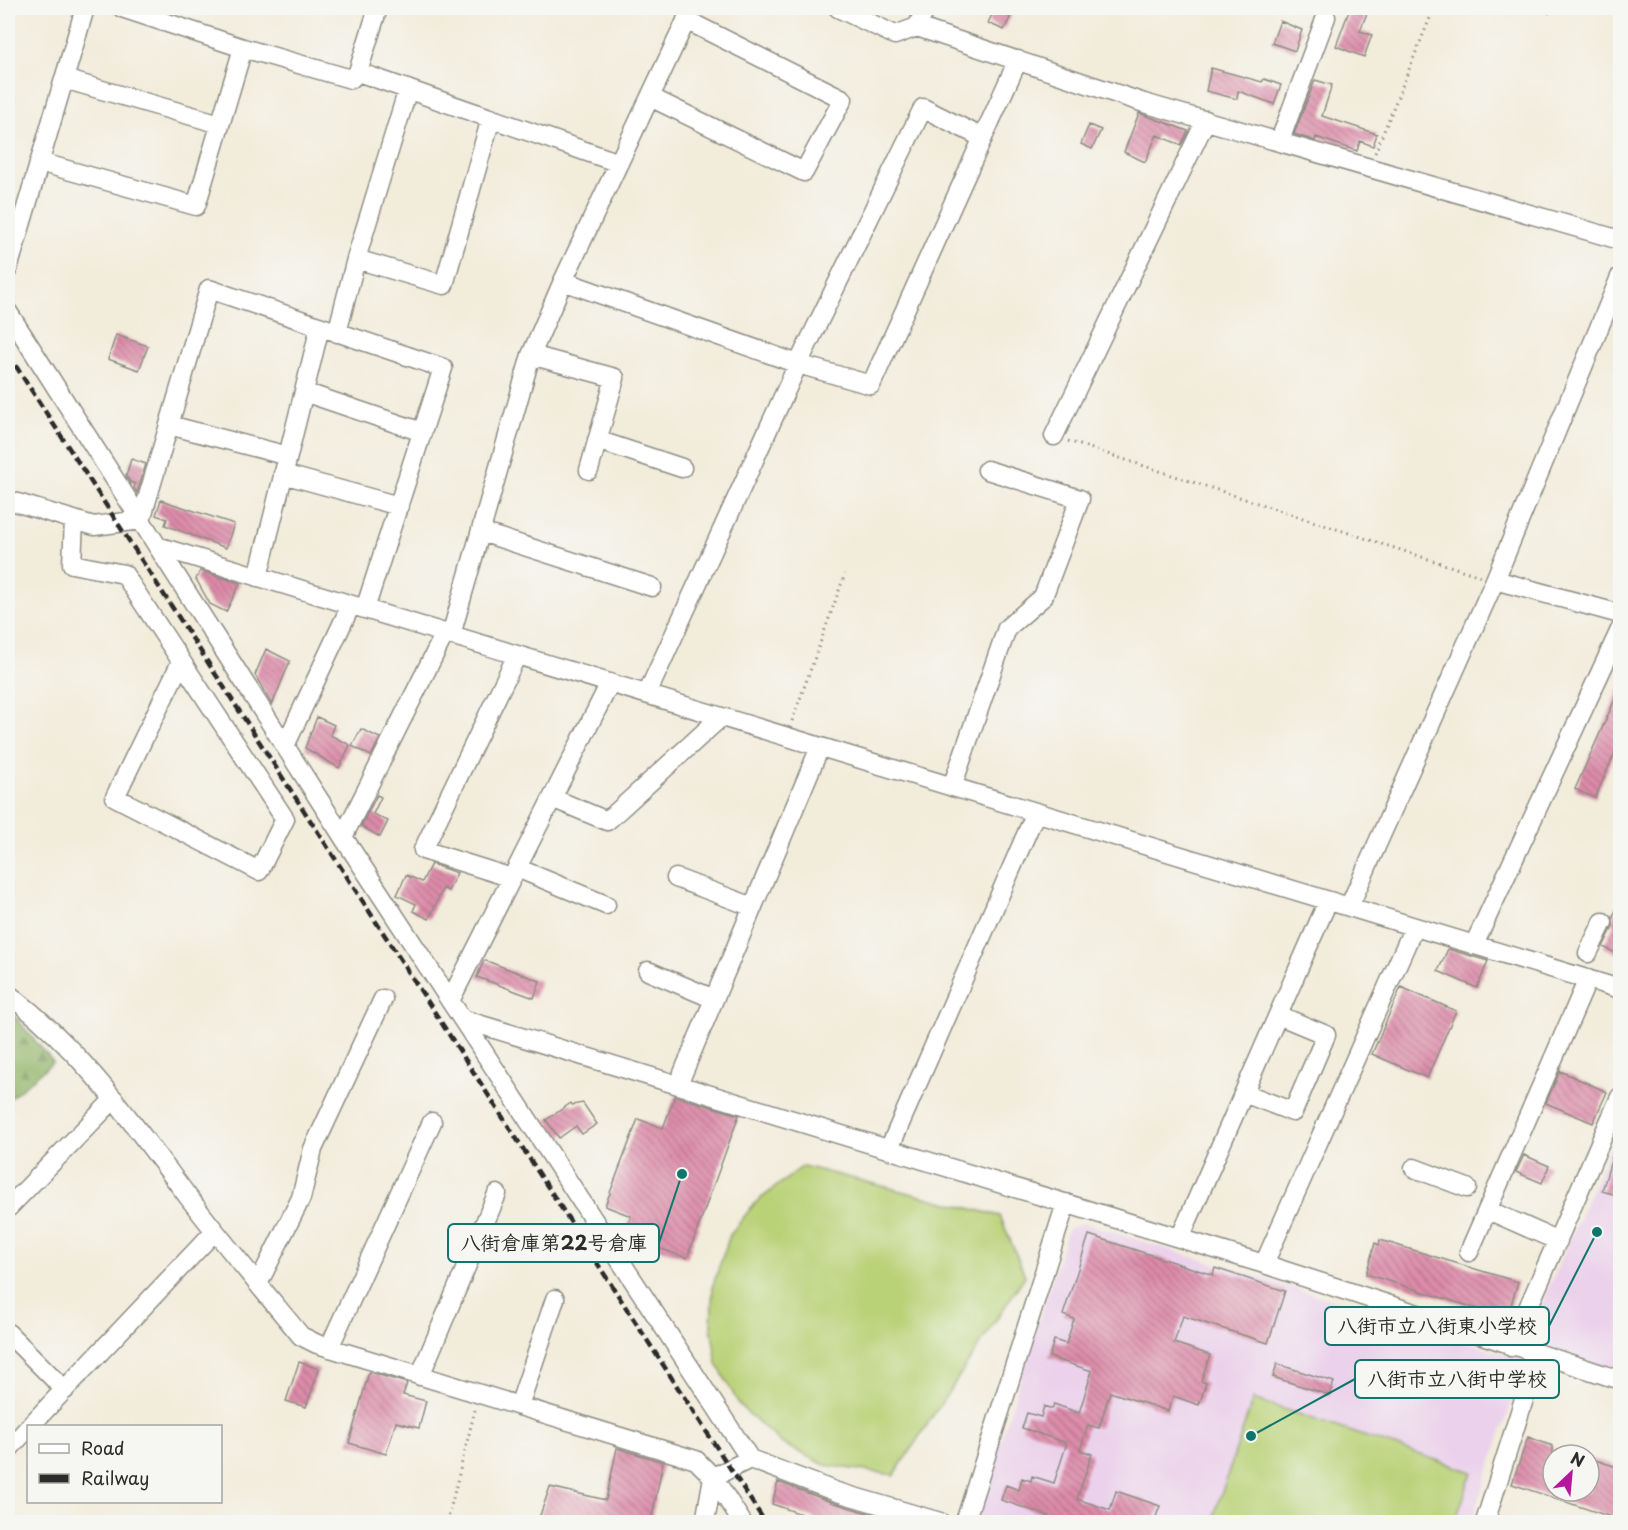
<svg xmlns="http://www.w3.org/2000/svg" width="1628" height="1530" viewBox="0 0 1628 1530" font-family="'Playpen Sans','Klee One',sans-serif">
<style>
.built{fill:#ebd1eb}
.forest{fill:url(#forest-firs);stroke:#5e704a;stroke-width:1.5}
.pitch{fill:#b9d277;stroke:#727e51;stroke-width:1.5}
.building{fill:url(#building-back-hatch)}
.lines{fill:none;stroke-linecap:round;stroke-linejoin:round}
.minor-casing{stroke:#8e8c83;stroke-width:21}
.path{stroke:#8e8c83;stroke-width:3;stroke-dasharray:1.5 4.5;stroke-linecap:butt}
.minor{stroke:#fff;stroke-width:18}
.rail{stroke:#2b2b2b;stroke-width:4.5;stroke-dasharray:9 4.5;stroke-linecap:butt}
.leader{fill:none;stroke:#0f766e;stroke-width:2}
.callout-dot{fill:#0f766e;stroke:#f6f6f2;stroke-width:2}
.callout{fill:#f6f6f2;stroke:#0f766e;stroke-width:2}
.callout-label{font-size:20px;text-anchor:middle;font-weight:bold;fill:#2b2b2b}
</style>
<defs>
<pattern id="forest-firs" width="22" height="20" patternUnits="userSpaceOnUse" patternTransform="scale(1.5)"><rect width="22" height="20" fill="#92b468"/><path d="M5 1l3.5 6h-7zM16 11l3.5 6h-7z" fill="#779356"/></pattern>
<pattern id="building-back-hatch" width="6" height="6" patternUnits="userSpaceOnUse" patternTransform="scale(1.5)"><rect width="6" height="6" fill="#dd8ba9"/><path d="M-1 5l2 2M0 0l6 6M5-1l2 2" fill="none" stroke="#b3728a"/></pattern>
</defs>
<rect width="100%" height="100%" fill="#f6f6f2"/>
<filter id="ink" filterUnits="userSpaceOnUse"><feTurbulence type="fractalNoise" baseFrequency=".0167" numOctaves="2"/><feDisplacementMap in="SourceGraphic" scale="12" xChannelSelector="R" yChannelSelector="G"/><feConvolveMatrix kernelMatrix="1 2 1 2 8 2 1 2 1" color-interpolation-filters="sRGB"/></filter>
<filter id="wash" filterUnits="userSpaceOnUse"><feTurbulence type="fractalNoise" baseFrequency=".008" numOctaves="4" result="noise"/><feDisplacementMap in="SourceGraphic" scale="24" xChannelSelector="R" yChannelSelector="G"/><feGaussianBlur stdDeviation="1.35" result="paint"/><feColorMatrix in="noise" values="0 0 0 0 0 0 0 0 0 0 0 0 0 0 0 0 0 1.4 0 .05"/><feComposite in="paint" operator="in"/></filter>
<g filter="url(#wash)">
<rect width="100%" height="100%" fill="#f2ecdb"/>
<path class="built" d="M1620,1125V1374L1532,1348L1527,1338Z
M1083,1223L1526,1360L1471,1522H983L978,1513L1068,1229Z"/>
<path class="forest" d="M8,1008L53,1062L8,1100Z"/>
<path class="pitch" d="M803,1166L1000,1216L1025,1276L894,1475L825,1465L783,1444L740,1406L717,1364L711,1326L713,1285L730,1235L754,1204Z
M1253,1399L1472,1472L1455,1522H1212Z"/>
<g id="blocks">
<path class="building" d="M995,8H1015L1004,30L988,23Z
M1350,8H1369L1360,31L1372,35L1364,57L1336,46Z
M1280,21L1302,30L1295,51L1272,43Z
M1211,68L1262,82L1264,79L1281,85L1274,104L1238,91L1237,99L1206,91Z
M1315,80L1332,85L1322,116L1377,134L1373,146L1360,141L1357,151L1316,137L1315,141L1294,134Z
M1139,113L1188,131L1181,145L1157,135L1145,162L1124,152Z
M1089,125L1101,130L1092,149L1081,144Z
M116,335L148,346L139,370L108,359Z
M131,459L146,464L137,493L134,488L135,484L130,482L126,476Z
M161,500L234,524L226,548L165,525L167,519L156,515Z
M200,571L240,583L226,612L210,604L196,579Z
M266,649L290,661L272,705L255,675Z
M1620,688V741L1595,798L1575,789Z
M317,717L334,725L330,735L350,745L339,768L305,748Z
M361,729L380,738L371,756L352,746Z
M377,795L381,797L373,814L388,821L380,837L361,826Z
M431,864L457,873L448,891L443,888L429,919L413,911L416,904L397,895L406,875L422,882Z
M1620,901V955L1603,947L1613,927V917Z
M1448,949L1488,961L1477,988L1438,971Z
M484,960L540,981L534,998L477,977Z
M1401,987L1456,1011L1427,1078L1372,1054Z
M1560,1071L1607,1092L1593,1123L1546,1103Z
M675,1096L739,1115L687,1258L624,1236L631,1216L605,1206L638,1119L663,1128Z
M571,1103L572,1105L583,1103L597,1124L582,1134L576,1126L559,1138L546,1120Z
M1617,1140L1620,1141V1196L1602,1191Z
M1524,1155L1549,1166L1542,1183L1516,1172Z
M1089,1235L1213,1275L1215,1268L1285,1291L1268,1343L1183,1316L1174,1343L1210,1355L1201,1381L1206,1383L1199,1405L1173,1396L1168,1411L1110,1392L1099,1428L1088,1425L1080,1450L1092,1454L1077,1499L1110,1510L1116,1491L1160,1506L1154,1522H1047L1049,1516L1001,1500L1006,1485L1019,1490L1022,1478L1031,1481L1032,1476L1054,1483L1067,1443L1022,1428L1027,1413L1041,1417L1044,1406L1052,1409L1054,1404L1079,1413L1092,1371L1049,1357L1054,1340L1066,1344L1074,1319L1063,1315Z
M1380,1240L1518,1282L1507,1318L1366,1274L1375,1243L1379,1245Z
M299,1362L319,1369L306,1407L286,1401Z
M1277,1364L1334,1382L1329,1395L1273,1377Z
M369,1372L407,1383L403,1395L426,1401L419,1428L396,1422L386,1454L349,1443Z
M1528,1437L1553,1446V1491H1589V1458L1620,1468V1520L1512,1484Z
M617,1448L663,1462L651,1522H542L543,1519L539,1518L550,1487L606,1500Z
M778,1482L834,1503L898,1522H815L816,1519L772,1504Z"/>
</g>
</g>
<g filter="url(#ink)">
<use href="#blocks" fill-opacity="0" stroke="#8e8c83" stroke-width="1.5"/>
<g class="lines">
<defs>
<path id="minor" d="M378,8L358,72L619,163
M838,8L895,35L917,27L1144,103L1620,240
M917,27L926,8
M243,48L351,79L358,72
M64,79L220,124
M650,97L804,172L843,99L686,20
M1280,140L1326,17
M39,162L196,206L243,48L122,8
M356,259L444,285L491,118
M8,269L85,8
M563,281L798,364L871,385L1018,60
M8,312L343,837L750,1459L837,1492L940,1522
M337,333L356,259L408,89
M531,355L615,378L589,470
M304,392L422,432
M169,425L288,456
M1054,436L1206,120
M597,440L682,468
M283,474L399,506
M8,500L94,526L141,520L209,289L443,368L365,609
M74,520L72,564L124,574L285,819L259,871L115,797L181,662
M481,532L652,587
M157,546L1620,989
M258,577L320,327
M1495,580L1620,614
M451,635L531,355L563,281L692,8
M647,694L798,364L923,108L983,138
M285,746L351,605
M952,787L1007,628L1043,597L1080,499L987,470
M552,798L607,821L721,717
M343,837L445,633
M517,868L606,905
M512,878L423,850L517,655
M676,878L753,907
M1349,907L1495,580L1620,277
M1474,945L1620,630
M1588,953L1603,922
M648,971L714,999
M8,994C82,1049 134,1125 189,1198C225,1245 263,1290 301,1336L317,1344L696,1460L713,1477L742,1522
M450,1001L610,683
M462,1019L1264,1264L1620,1380
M678,1085L820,747
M1244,1093L1293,1112L1326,1035L1278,1015
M889,1149L1036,812
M1414,1168L1467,1188
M8,1208L114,1099
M1488,1210L1558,1241
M1180,1238L1328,901
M1469,1252L1588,979
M1264,1264L1414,927
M258,1284L301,1198L313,1149L383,999
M8,1333L65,1390
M1511,1347L1620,1097
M329,1348L432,1122
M420,1376L497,1194
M519,1406L555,1299
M30,1426L214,1232
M8,1450L28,1428
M713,1477L750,1459
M705,1522L713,1477
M965,1522L1066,1203
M1485,1522L1538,1355"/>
</defs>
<use href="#minor" class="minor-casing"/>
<path class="path" d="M1531,8L1554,14
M1375,153L1434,8
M1068,441L1480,576
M792,721L845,574
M447,1522L475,1410"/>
<use href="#minor" class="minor"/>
<path class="rail" d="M8,354L765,1522"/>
</g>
</g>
<path class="leader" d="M682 1174L659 1243M1597 1232L1549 1326M1251 1436L1355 1379"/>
<g class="callout-dot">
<circle cx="682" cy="1174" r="6"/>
<circle cx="1597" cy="1232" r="6"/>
<circle cx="1251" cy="1436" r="6"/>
</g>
<g class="callout">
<rect x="448" y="1224" width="211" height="38" rx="6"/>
<rect x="1325" y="1307" width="224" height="38" rx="6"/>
<rect x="1355" y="1360" width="204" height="38" rx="6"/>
</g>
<g class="callout-label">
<text x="554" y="1250">八街倉庫第22号倉庫</text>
<text x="1437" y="1333">八街市立八街東小学校</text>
<text x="1457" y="1386">八街市立八街中学校</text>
</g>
<rect width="1628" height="1530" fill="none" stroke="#f6f6f2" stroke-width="30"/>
<rect x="27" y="1425" width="195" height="78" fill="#f6f6f2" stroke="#a5a5a2" stroke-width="1.5"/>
<rect x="39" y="1444" width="30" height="9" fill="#ffffff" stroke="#a5a5a2" stroke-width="1.5"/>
<text x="81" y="1455" font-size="18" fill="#2b2b2b">Road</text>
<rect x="39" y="1474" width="30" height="9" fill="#2b2b2b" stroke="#a5a5a2" stroke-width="1.5"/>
<text x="81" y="1485" font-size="18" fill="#2b2b2b">Railway</text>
<g transform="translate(1571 1473) rotate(26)"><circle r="28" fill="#f6f6f2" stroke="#a5a5a2" stroke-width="1.5"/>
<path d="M0-4.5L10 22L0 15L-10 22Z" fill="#b5179e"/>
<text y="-9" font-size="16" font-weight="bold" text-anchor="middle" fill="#2b2b2b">N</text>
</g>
</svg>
